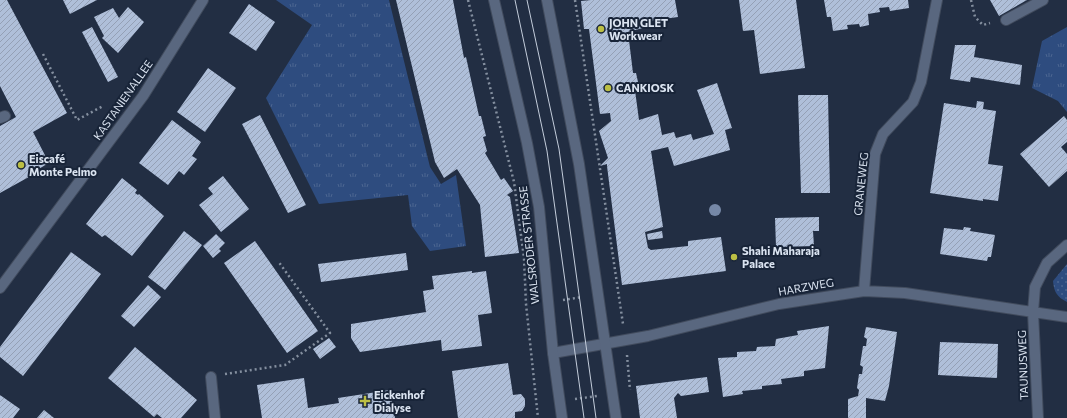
<svg xmlns="http://www.w3.org/2000/svg" width="1067" height="418" viewBox="0 0 1067 418" font-family="Commissioner,sans-serif">
<style>
.grass{fill:url(#grass-tufts)}
.park{fill:url(#park-dots)}
.building{fill:url(#building-hatch)}
.lines{fill:none;stroke-linecap:round;stroke-linejoin:round}
.service-casing{stroke:#414b5d;stroke-width:12}
.minor-casing{stroke:#414b5d;stroke-width:12}
.secondary-casing{stroke:#414b5d;stroke-width:12}
.path{stroke:#848f9f;stroke-width:2.5;stroke-dasharray:2 3;stroke-linecap:butt}
.service{stroke:#59677f;stroke-width:10}
.minor{stroke:#59677f;stroke-width:10}
.secondary{stroke:#59677f;stroke-width:10}
.tram{stroke:#c4cddb;stroke-width:1}
.tree{fill:#7688a7}
.poi-dot{fill:#bcbf44;stroke:#182438;stroke-width:1.5}
.labels{text-anchor:middle;stroke-width:4;stroke-linejoin:round;paint-order:stroke}
.poi-label{font-size:11px;font-weight:bold;fill:#dae3f0;stroke:#182438;text-anchor:start}
.street-label{font-size:11px;fill:#dae3f0;stroke:#182438}
</style>
<defs>
<pattern id="grass-tufts" width="24" height="20" patternUnits="userSpaceOnUse"><rect width="24" height="20" fill="#2e4c7f"/><path d="M3 7l-1-3M5 7V3M7 7l1-3M15 17l-1-3M17 17v-4M19 17l1-3" fill="none" stroke="#4c6691"/></pattern>
<pattern id="park-dots" width="8" height="8" patternUnits="userSpaceOnUse"><rect width="8" height="8" fill="#2e4c7f"/><path d="M2 2h.1M6 6h.1" fill="none" stroke="#4c6691" stroke-width="1.8" stroke-linecap="round"/></pattern>
<pattern id="building-hatch" width="6" height="6" patternUnits="userSpaceOnUse"><rect width="6" height="6" fill="#afbfd9"/><path d="M-1 1l2-2M0 6l6-6M5 7l2-2" fill="none" stroke="#94a0b5"/></pattern>
</defs>
<rect width="100%" height="100%" fill="#222e43"/>
<path class="grass" d="M276,0H389L430,167L441,184L456,175L466,246L430,251L412,226L408,195L319,204L266,98L312,25Z
M1067,27V112L1058,101L1032,88L1042,41Z"/>
<path class="park" d="M1067,264V302C1057,297 1054,292 1053,281Z"/>
<path class="building" d="M0,0H7L67,113L33,132L49,163L35,171L36,173L0,193V126L16,117L0,86Z
M63,0H97L70,14Z
M396,0H453L464,58L466,57L479,116H481L486,136L483,137L487,151L485,153L501,180L504,178L513,191L507,195L510,197L519,253L485,257L480,205L457,169L444,178L435,162Z
M591,0H675L678,17L649,21L650,26L628,32L633,73H636L638,82L634,83L639,120L658,114L662,135L674,132L676,138L691,134L693,140L714,134L697,90L717,83L732,128L725,130L730,150L674,166L668,147L651,151L663,227L645,232L648,248L651,250L688,246V241L721,237L726,271L622,285L607,166V164L600,166L608,158L599,131L611,121L610,113L600,114L589,29H584L581,1Z
M739,0H796L805,68L760,74L754,30L743,31Z
M824,0H908L909,8L890,11L889,7L879,8L880,12L868,14L869,25L860,27L859,24L847,25L848,29L833,31L831,17H827Z
M990,0H1027L999,16Z
M249,4L275,22L256,51L229,33Z
M128,7L144,22L118,53L102,38L104,36L94,17L113,8L119,18Z
M92,27L118,77L108,82L82,32Z
M955,45H976L974,57L1022,65L1020,85L971,77L970,82L950,79Z
M208,68L236,88L205,132L177,112Z
M798,95H828L830,193H801Z
M977,101L984,102L983,109L996,111L988,164L1003,166L998,201L983,199V201L930,193L944,103L976,108Z
M260,115L306,205L288,213L242,124Z
M1064,116L1067,120V142L1061,147L1067,154V171L1049,187L1020,154Z
M172,120L201,142L192,156L197,159L184,175L179,171L168,185L139,163Z
M223,176L249,209L221,232L199,205L213,194L208,188Z
M122,178L137,190L135,193L138,195L139,194L164,216L132,256L105,235L102,237L86,224Z
M819,217V231H813L814,246L776,247L775,218Z
M964,227L971,228L970,231L995,235L991,257H988L987,261L940,254L944,228L963,230Z
M184,231L202,245L165,290L148,277Z
M662,231L663,238L648,240L647,234Z
M216,234L225,243L219,249L221,251L213,258L203,246Z
M255,241L318,331L287,353L224,263Z
M71,252L101,274L23,376L0,357V347Z
M406,253L408,270L321,282L318,264Z
M472,271V273L486,271L492,313L478,315L482,346L442,351L441,340L360,352L351,338V324L426,312L423,291L434,289L432,276Z
M148,285L161,297L134,327L121,316Z
M829,326L825,368L804,371V376L781,379L782,384L762,386V389L742,391L743,394L723,397L718,358L737,357V352L756,351L757,347L775,346L776,339L798,335L797,331Z
M866,327L897,332L889,386L885,401L866,398V418H848V399L858,396L859,390L857,388L859,374H862L863,367L860,365L863,346H866L867,339L864,337Z
M329,338L336,347L320,359L313,349Z
M940,342L998,344L997,378L938,375Z
M135,347L197,400L181,418H162L157,414L154,417L108,378Z
M508,363L513,395L521,394L525,399V406L522,411L515,412V418H458L452,371Z
M707,377L709,392L681,396L678,393L674,398L677,418H640L636,386Z
M304,378L308,408L339,403L338,398L390,390L395,418H262L257,385Z
M0,395L20,409L13,418H0Z
M44,410L54,418H37Z"/>
<g class="lines">
<defs>
<path id="service" d="M1006,20L1043,0
M0,118L5,116"/>
<path id="minor" d="M0,288L143,96L203,0
M864,291L875,154L883,134L913,102L921,82L937,0
M553,353L648,336L779,304L864,291L905,293L1067,317
M211,377L215,418
M1038,418L1033,312L1035,287L1047,263L1067,245"/>
<path id="secondary" d="M494,0L527,143L539,207L553,353L562,418
M547,0L579,164L616,418"/>
</defs>
<use href="#service" class="service-casing"/>
<use href="#minor" class="minor-casing"/>
<use href="#secondary" class="secondary-casing"/>
<path class="path" d="M468,0L514,182L524,258L526,304L538,418
M575,0L623,324
M971,0L975,17L983,25L990,23
M43,54L77,120L103,106
M563,300L582,297
M627,355L630,390
M225,374L285,365L330,333L278,261
M575,399L597,396"/>
<use href="#service" class="service"/>
<use href="#minor" class="minor"/>
<use href="#secondary" class="secondary"/>
<path class="tram" d="M515,0L547,151L584,418
M527,0L559,149L596,418"/>
</g>
<circle class="tree" cx="715" cy="210" r="6"/>
<g class="poi-dot">
<circle cx="601" cy="29" r="4"/>
<circle cx="608" cy="88" r="4"/>
<circle cx="21" cy="165" r="4"/>
<circle cx="734" cy="257" r="4"/>
<path d="M363 395h4v4h4v4h-4v4h-4v-4h-4v-4h4z"/>
</g>
<g class="labels">
<g class="poi-label">
<text x="609" y="27">JOHN GLET<tspan x="609" dy="13">Workwear</tspan></text>
<text x="616" y="92">CANKIOSK</text>
<text x="29" y="163">Eiscafé<tspan x="29" dy="13">Monte Pelmo</tspan></text>
<text x="742" y="255">Shahi Maharaja<tspan x="742" dy="13">Palace</tspan></text>
<text x="374" y="399">Eickenhof<tspan x="374" dy="13">Dialyse</tspan></text>
</g>
<g class="street-label">
<text transform="translate(123 100) rotate(-55)" y="4">KASTANIENALLEE</text>
<text transform="translate(861 184) rotate(-84)" y="4">GRANEWEG</text>
<text transform="translate(529 245) rotate(-96)" y="4">WALSRODER STRASSE</text>
<text transform="translate(806 287) rotate(-10)" y="4">HARZWEG</text>
<text transform="translate(1023 365) rotate(-92)" y="4">TAUNUSWEG</text>
</g>
</g>
</svg>
